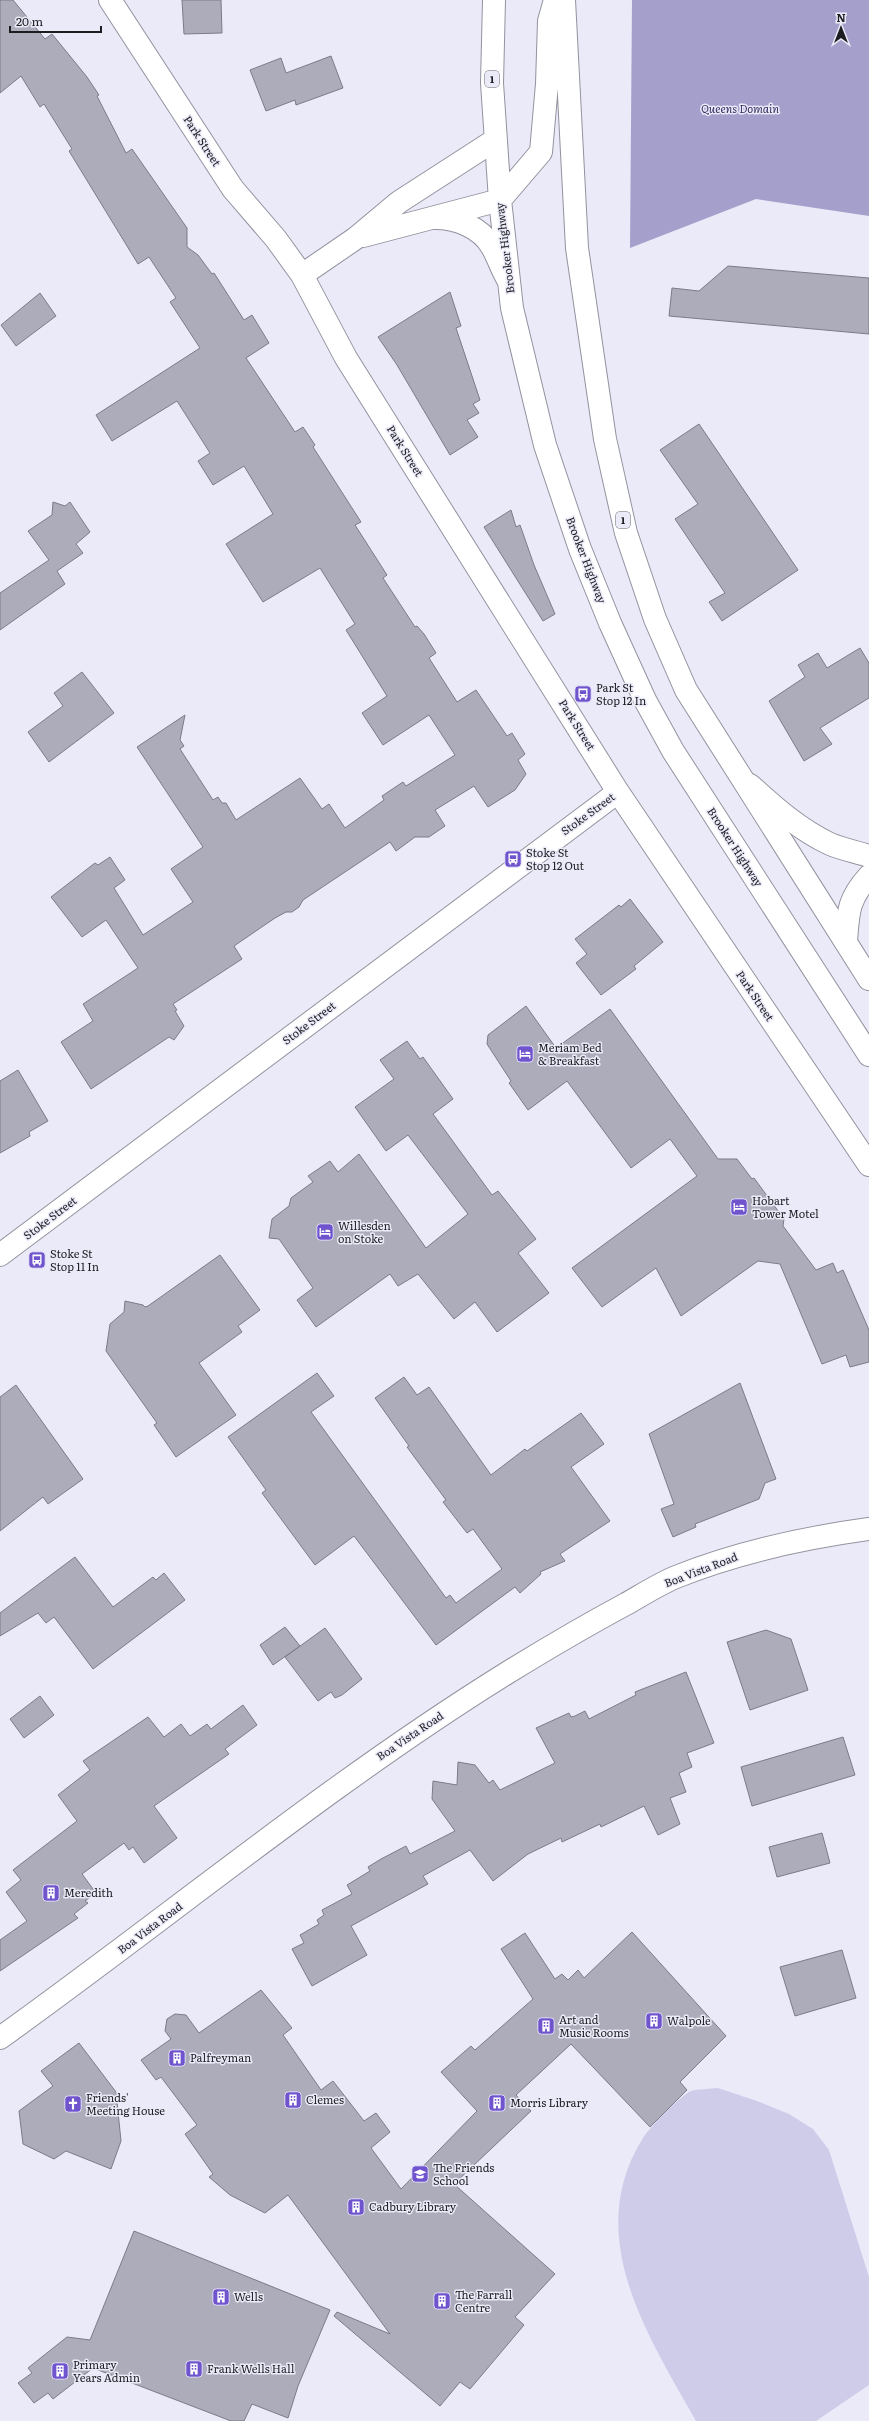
<svg xmlns="http://www.w3.org/2000/svg" width="869" height="2421" viewBox="0 0 869 2421" font-family="Literata,serif">
<style>
.green{fill:#cfccea}
.forest{fill:#a4a0cb}
.building{fill:#adacba;stroke:#7c7b88}
.lines{fill:none;stroke-linecap:round;stroke-linejoin:round}
.street-casing{stroke:#93929f;stroke-width:24}
.secondary-casing{stroke:#93929f;stroke-width:24}
.highway-casing{stroke:#93929f;stroke-width:24}
.street{stroke:#fff;stroke-width:22}
.secondary{stroke:#fff;stroke-width:22}
.highway{stroke:#fff;stroke-width:22}
.labels{text-anchor:middle;stroke-width:3;stroke-linejoin:round;paint-order:stroke}
.shield{fill:#ebeaf8;stroke:#5a5a62;stroke-width:1}
.shield-label{font-size:10px;font-weight:bold;fill:#1c1c21}
.park-label{font-size:11px;font-style:italic;fill:#362c62;stroke:#ebeaf8}
.street-label{font-size:11px;fill:#1c1c21;stroke:#ebeaf8}
.poi-label{font-size:11px;fill:#1c1c21;stroke:#ebeaf8;text-anchor:start}
</style>
<rect width="100%" height="100%" fill="#ebeaf8"/>
<path class="green" d="M718,2088L757,2101L789,2114L813,2129L829,2150L869,2277V2385L816,2421H696C647,2334 582,2235 643,2138C650,2127 680,2096 691,2091C698,2089 710,2089 718,2088Z"/>
<path class="forest" d="M632,0H869V216L756,199L630,248Z"/>
<path class="building" d="M0,0H13L45,39L52,34L87,77L99,95L97,96L126,153L132,149L187,228V247L198,255L212,274L214,273L244,320L252,315L269,343L246,358L295,432L303,427L315,445L313,447L361,522L355,525L387,575L383,578L415,627L417,626L424,634L436,653L429,658L457,702L476,690L507,736L512,733L525,754L518,760L526,774L515,790L488,807L474,786L435,810L445,826L429,837H415L396,851L390,842L303,900L299,907L292,912H286L275,918L234,946L242,959L173,1004L177,1010L175,1011L184,1026L174,1040L169,1037L91,1089L61,1042L93,1021L83,1004L138,968L106,920L82,937L51,897L95,863L98,865L110,857L125,880L114,888L143,935L193,902L171,869L203,847L137,747L185,715L180,740L184,746L180,749L213,800L218,797L222,803H226L236,820L300,778L322,809L329,804L345,828L384,800L382,796L403,782L406,786L455,755L429,715L383,745L362,713L387,696L346,630L355,624L320,568L263,602L226,544L273,514L244,466L213,485L198,461L210,453L177,401L112,441L96,415L200,348L170,302L176,298L149,257L138,264L69,151L72,149L44,104L40,107L21,76L0,93Z
M182,0H221L222,33L184,34Z
M331,56L343,88L296,105L295,100L266,111L250,70L281,58L286,73Z
M728,266L869,278V334L669,316L672,288L699,291Z
M450,292L461,326L456,328L480,400L473,404L479,413L467,420L478,437L450,455L397,365L378,337Z
M40,293L56,316L16,346L1,325Z
M699,424L798,570L722,621L709,602L725,593L675,519L698,504L660,450Z
M53,502L65,506L70,502L90,532L76,544L83,553L57,571L65,584L0,630V593L49,560L28,531L52,515Z
M511,510L516,527L520,525L534,565L555,614L543,621L484,527Z
M860,648L869,663V698L820,728L832,744L804,761L769,701L805,677L798,665L818,653L827,668Z
M82,672L114,713L49,762L28,732L63,706L54,693Z
M630,899L663,942L634,966L636,969L601,995L576,963L587,954L575,939L619,905L621,907Z
M526,1006L556,1048L610,1009L718,1159H737L752,1179L754,1178L784,1219L783,1226L816,1270L833,1263L837,1273L843,1270L869,1330V1362L850,1367L846,1355L822,1364L780,1264L758,1261L681,1316L656,1268L602,1307L572,1268L697,1176L670,1139L631,1168L567,1081L528,1110L509,1083L511,1081L487,1044L488,1035Z
M407,1041L420,1059L423,1057L453,1099L433,1114L492,1195L498,1191L536,1239L518,1253L549,1293L497,1332L475,1302L454,1319L418,1274L398,1286L390,1274L316,1327L297,1300L313,1288L279,1239L269,1238L272,1219L289,1206L291,1198L313,1182L308,1176L330,1161L338,1172L359,1154L426,1248L468,1214L408,1135L386,1151L355,1107L394,1079L380,1060Z
M18,1070L48,1121L29,1132L30,1136L0,1153V1081Z
M220,1255L260,1310L238,1326L242,1332L199,1363L236,1415L176,1457L154,1425L157,1423L106,1351L110,1324L124,1312L125,1301L143,1305L145,1307L148,1306Z
M317,1373L334,1396L311,1412L446,1598L450,1595L456,1603L502,1569L473,1529L467,1533L443,1502L446,1500L407,1447L409,1446L375,1398L404,1377L417,1395L429,1387L491,1475L525,1449L527,1451L581,1413L604,1444L571,1467L610,1521L560,1554L565,1561L540,1572L541,1574L520,1593L515,1587L436,1645L354,1536L315,1565L262,1493L266,1490L228,1437Z
M740,1383L776,1479L765,1483L759,1499L695,1524L696,1527L673,1537L661,1509L674,1504L649,1434Z
M16,1385L83,1479L48,1504L43,1497L0,1531V1397Z
M75,1557L113,1607L153,1577L156,1580L164,1573L185,1600L93,1669L54,1617L46,1623L38,1613L0,1636V1613Z
M285,1627L300,1646L273,1665L260,1645Z
M325,1628L362,1679L342,1695L335,1698L331,1692L318,1701L285,1657Z
M766,1630L791,1639L808,1690L750,1710L727,1642Z
M686,1672L714,1743L687,1753L692,1767L679,1773L686,1792L670,1798L680,1824L658,1835L644,1806L601,1827L600,1824L562,1842L561,1838L528,1854L493,1881L470,1850L423,1876L428,1884L351,1926L367,1955L312,1986L292,1949L304,1943L300,1935L319,1924L317,1920L324,1915L322,1910L352,1894L347,1885L370,1871L368,1867L381,1859L406,1846L410,1854L455,1831L432,1799L433,1781L457,1785L458,1762L475,1765L489,1783L493,1780L500,1790L555,1763L536,1728L569,1713L571,1717L575,1716L585,1711L589,1719L636,1695L635,1692Z
M40,1696L54,1715L24,1738L10,1719Z
M243,1705L257,1725L225,1749L229,1754L154,1806L177,1838L144,1863L133,1847L129,1850L124,1843L82,1874L96,1893L85,1901L88,1903L74,1914L78,1918L0,1971V1940L27,1921L6,1892L21,1880L13,1870L77,1821L58,1795L90,1770L83,1761L148,1717L164,1737L181,1724L190,1736L207,1724L211,1729Z
M843,1737L855,1775L752,1806L741,1767Z
M822,1833L830,1863L777,1877L769,1847Z
M632,1932L726,2036L680,2082L687,2090L650,2127L571,2044L516,2095L531,2111L454,2184L555,2274L515,2317L524,2325L470,2389L460,2382L440,2406L334,2316L337,2312L390,2334L288,2195L265,2213L230,2195L209,2177L213,2174L185,2134L197,2125L161,2077L156,2080L141,2060L171,2039L165,2031L167,2019L175,2014L186,2015L199,2033L261,1990L292,2028L283,2035L321,2090L333,2081L364,2121L376,2113L390,2132L371,2148L401,2189L477,2111L441,2072L471,2046L475,2050L533,1999L501,1949L525,1933L555,1979L562,1974L568,1980L578,1970L584,1978Z
M842,1950L856,1998L795,2016L780,1967Z
M79,2043L116,2092L121,2141L111,2169L66,2151L54,2159L23,2144L19,2111L53,2086L41,2071Z
M134,2231L330,2310L298,2386L288,2418L252,2404L244,2421H231L93,2368L53,2399L48,2393L34,2403L18,2383L32,2373L28,2368L67,2337L90,2340Z"/>
<g class="lines">
<defs>
<path id="street" d="M750,785C774,807 800,830 830,844C842,849 856,852 869,856
M846,942C848,912 848,899 869,876
M0,2038C169,1917 330,1783 507,1673C546,1649 585,1626 626,1604C642,1595 659,1584 676,1577C738,1552 803,1538 869,1529"/>
<path id="secondary" d="M110,0L233,189L276,239L302,275L346,358L618,792L869,1165
M435,218C456,218 481,227 492,247C498,257 501,268 507,278
M363,236L500,200
M302,275L356,238L399,202L495,140
M0,1255L618,792"/>
<path id="highway" d="M494,0L492,83L500,200L512,308L545,445L580,549L610,623L645,700L673,751L869,1055
M564,0L577,248L605,439L626,533L655,619L686,690L869,979
M500,200L541,152L547,84L549,21L555,0"/>
</defs>
<use href="#street" class="street-casing"/>
<use href="#secondary" class="secondary-casing"/>
<use href="#highway" class="highway-casing"/>
<use href="#street" class="street"/>
<use href="#secondary" class="secondary"/>
<use href="#highway" class="highway"/>
</g>
<defs>
<symbol id="bus-square" viewBox="-11 -11 22 22"><rect x="-9" y="-9" width="18" height="18" rx="4" fill="#6f54ce" stroke="#ebeaf8"/><path d="M-5-6H5V4H4V6H2V4H-2V6H-4V4H-5ZM-3.5-4V0h7V-4ZM-3.5 1.2v1.5H-2V1.2ZM2 1.2v1.5H3.5V1.2Z" fill="#fff"/></symbol>
<symbol id="hotel-square" viewBox="-11 -11 22 22"><rect x="-9" y="-9" width="18" height="18" rx="4" fill="#6f54ce" stroke="#ebeaf8"/><path d="M-6-4.5h1.5V1H6V5H4.5V3h-9V5H-6ZM-4 0a1.8 1.8 0 1 1 3.6 0ZM.5 0V-2.5h3Q6-2.5 6 0Z" fill="#fff"/></symbol>
<symbol id="building-square" viewBox="-11 -11 22 22"><rect x="-9" y="-9" width="18" height="18" rx="4" fill="#6f54ce" stroke="#ebeaf8"/><path d="M-4-6H4V6H1V3H-1V6H-4ZM-2.5-4.3h1.7v1.8h-1.7ZM.8-4.3h1.7v1.8H.8ZM-2.5-1h1.7V.8h-1.7ZM.8-1h1.7V.8H.8Z" fill="#fff"/></symbol>
<symbol id="church-square" viewBox="-11 -11 22 22"><rect x="-9" y="-9" width="18" height="18" rx="4" fill="#6f54ce" stroke="#ebeaf8"/><path d="M-1.2-6h2.4v3.5h3.3v2.4h-3.3V6h-2.4V-.1h-3.3v-2.4h3.3Z" fill="#fff"/></symbol>
<symbol id="school-square" viewBox="-11 -11 22 22"><rect x="-9" y="-9" width="18" height="18" rx="4" fill="#6f54ce" stroke="#ebeaf8"/><path d="M0-5L7-2L0 1L-7-2ZM-4 1L0 2.5L4 1V4Q0 6-4 4Z" fill="#fff"/></symbol>
</defs>
<g fill-rule="evenodd">
<use href="#bus-square" x="573" y="684" width="20" height="20"/>
<use href="#bus-square" x="503" y="849" width="20" height="20"/>
<use href="#hotel-square" x="515" y="1044" width="20" height="20"/>
<use href="#hotel-square" x="729" y="1197" width="20" height="20"/>
<use href="#hotel-square" x="315" y="1222" width="20" height="20"/>
<use href="#bus-square" x="27" y="1250" width="20" height="20"/>
<use href="#building-square" x="41" y="1883" width="20" height="20"/>
<use href="#building-square" x="644" y="2011" width="20" height="20"/>
<use href="#building-square" x="536" y="2016" width="20" height="20"/>
<use href="#building-square" x="167" y="2048" width="20" height="20"/>
<use href="#building-square" x="283" y="2090" width="20" height="20"/>
<use href="#building-square" x="487" y="2093" width="20" height="20"/>
<use href="#church-square" x="63" y="2094" width="20" height="20"/>
<use href="#school-square" x="410" y="2164" width="20" height="20"/>
<use href="#building-square" x="346" y="2197" width="20" height="20"/>
<use href="#building-square" x="211" y="2287" width="20" height="20"/>
<use href="#building-square" x="432" y="2291" width="20" height="20"/>
<use href="#building-square" x="184" y="2359" width="20" height="20"/>
<use href="#building-square" x="50" y="2361" width="20" height="20"/>
</g>
<g class="labels">
<g class="shield">
<rect x="485" y="71" width="14" height="16" rx="3"/>
<rect x="616" y="512" width="14" height="16" rx="3"/>
</g>
<g class="shield-label">
<text x="492" y="83">1</text>
<text x="623" y="524">1</text>
</g>
<g class="park-label">
<text x="740" y="113">Queens Domain</text>
</g>
<g class="street-label">
<text transform="translate(202 141) rotate(57)" y="4">Park Street</text>
<text transform="translate(505 248) rotate(-97)" y="4">Brooker Highway</text>
<text transform="translate(405 451) rotate(58)" y="4">Park Street</text>
<text transform="translate(586 560) rotate(69)" y="4">Brooker Highway</text>
<text transform="translate(577 725) rotate(58)" y="4">Park Street</text>
<text transform="translate(588 814) rotate(-36)" y="4">Stoke Street</text>
<text transform="translate(735 847) rotate(57)" y="4">Brooker Highway</text>
<text transform="translate(755 996) rotate(56)" y="4">Park Street</text>
<text transform="translate(309 1023) rotate(-37)" y="4">Stoke Street</text>
<text transform="translate(50 1218) rotate(-37)" y="4">Stoke Street</text>
<text transform="translate(701 1570) rotate(-21)" y="4">Boa Vista Road</text>
<text transform="translate(410 1736) rotate(-34)" y="4">Boa Vista Road</text>
<text transform="translate(150 1928) rotate(-37)" y="4">Boa Vista Road</text>
</g>
<g class="poi-label">
<text x="596" y="692">Park St<tspan x="596" dy="13">Stop 12 In</tspan></text>
<text x="526" y="857">Stoke St<tspan x="526" dy="13">Stop 12 Out</tspan></text>
<text x="538" y="1052">Meriam Bed<tspan x="538" dy="13">&amp; Breakfast</tspan></text>
<text x="752" y="1205">Hobart<tspan x="752" dy="13">Tower Motel</tspan></text>
<text x="338" y="1230">Willesden<tspan x="338" dy="13">on Stoke</tspan></text>
<text x="50" y="1258">Stoke St<tspan x="50" dy="13">Stop 11 In</tspan></text>
<text x="64" y="1897">Meredith</text>
<text x="559" y="2024">Art and<tspan x="559" dy="13">Music Rooms</tspan></text>
<text x="667" y="2025">Walpole</text>
<text x="190" y="2062">Palfreyman</text>
<text x="86" y="2102">Friends'<tspan x="86" dy="13">Meeting House</tspan></text>
<text x="306" y="2104">Clemes</text>
<text x="510" y="2107">Morris Library</text>
<text x="433" y="2172">The Friends<tspan x="433" dy="13">School</tspan></text>
<text x="369" y="2211">Cadbury Library</text>
<text x="455" y="2299">The Farrall<tspan x="455" dy="13">Centre</tspan></text>
<text x="234" y="2301">Wells</text>
<text x="73" y="2369">Primary<tspan x="73" dy="13">Years Admin</tspan></text>
<text x="207" y="2373">Frank Wells Hall</text>
</g>
</g>
<g transform="translate(841 28)" stroke="#ebeaf8" stroke-width="3" paint-order="stroke">
<path d="M0-3L7 15L0 10L-7 15Z" fill="#1c1c21"/>
<text y="-6" font-size="11" font-weight="bold" text-anchor="middle" fill="#1c1c21">N</text>
</g>
<path d="M10 26v6h91v-6" fill="none" stroke="#1c1c21" stroke-width="2"/>
<text x="16" y="26" font-size="12" fill="#1c1c21" stroke="#ebeaf8" stroke-width="3" paint-order="stroke">20 m</text>
</svg>
